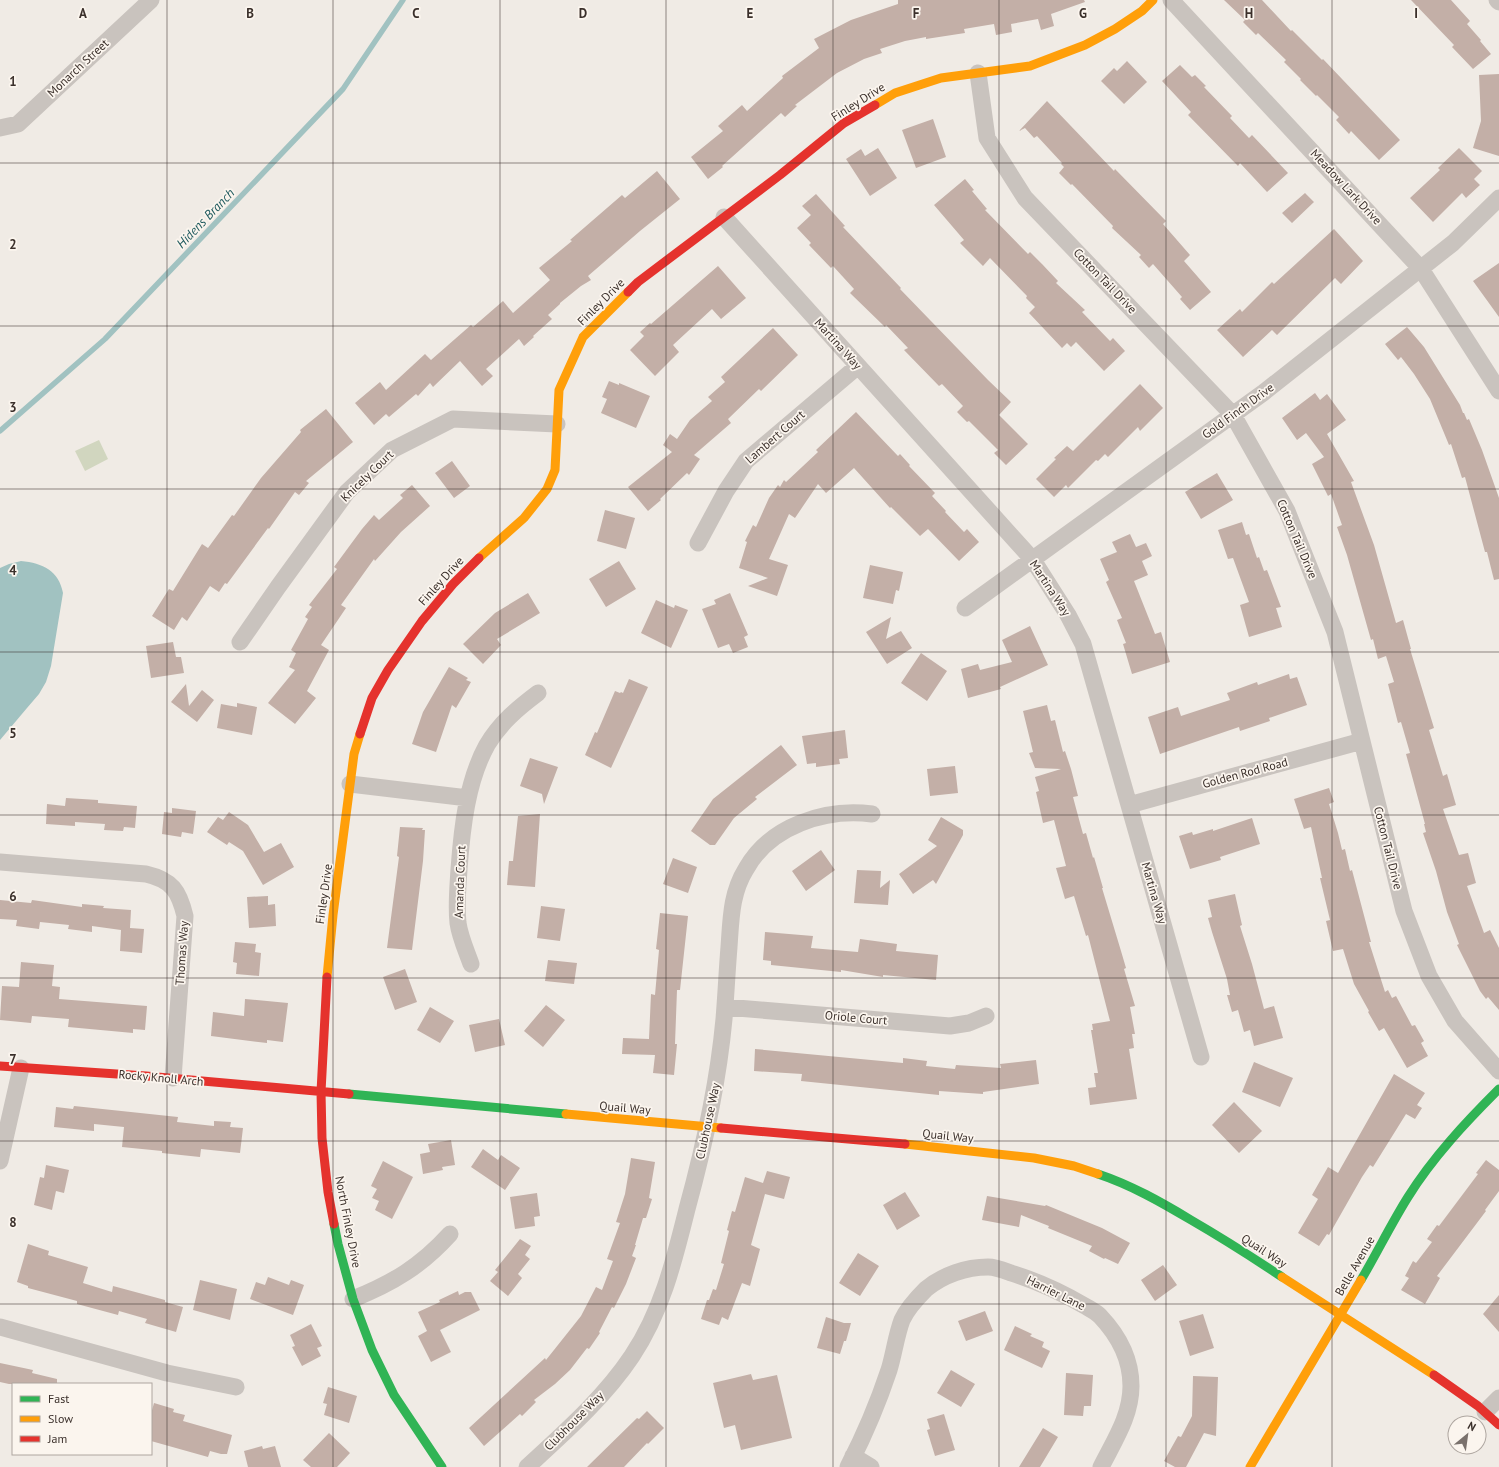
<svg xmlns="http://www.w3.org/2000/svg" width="1499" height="1467" viewBox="0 0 1499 1467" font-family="'PT Sans',sans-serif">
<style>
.green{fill:#d1d6bf}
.water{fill:#a1c2c1}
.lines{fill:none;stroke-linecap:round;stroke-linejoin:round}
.stream{stroke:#a1c2c1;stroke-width:5.5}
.building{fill:#c3afa7}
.street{stroke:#c9c3be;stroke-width:17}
.fast{stroke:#30b455;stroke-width:9}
.slow{stroke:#ff9f0a;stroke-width:9}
.jam{stroke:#e5322d;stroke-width:9}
.grid{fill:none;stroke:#3b302b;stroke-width:1;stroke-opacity:0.55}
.labels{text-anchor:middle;stroke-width:3.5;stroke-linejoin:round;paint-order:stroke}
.street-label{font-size:12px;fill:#3b302b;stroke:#fbf5ee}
.water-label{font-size:13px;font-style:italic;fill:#1f5a5e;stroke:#fbf5ee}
.grid-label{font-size:13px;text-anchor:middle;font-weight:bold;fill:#3b302b;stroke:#fbf5ee;stroke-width:3.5;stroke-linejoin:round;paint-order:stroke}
</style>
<rect width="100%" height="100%" fill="#f0ebe5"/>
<path class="green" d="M99,440L108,459L85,471L75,451Z"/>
<path class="water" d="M21,561C43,563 59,571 63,593L51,666L46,682L39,694L27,708L0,740V568L9,564Z"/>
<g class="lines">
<path class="stream" d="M0,431L105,339L343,89L403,0"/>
</g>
<path class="building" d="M898,0H1084L1085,2L1051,14L1054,26L1041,30L1038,19L1011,24L1012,32L996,35L994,24L964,29L965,33L926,39V37L905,41L880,49L882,53L864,59L837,73L795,105L797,106L785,117L781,113L722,166L723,167L708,179L691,157L723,131L718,126L742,105L747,111L783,78L782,76L819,48L814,39L851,20L898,4Z
M1224,0H1262L1291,31L1292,30L1322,60L1323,59L1400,140L1379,160L1351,131L1349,134L1336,120L1339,117L1317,95L1316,96L1300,80L1301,79L1284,62L1286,60L1258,33L1256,35L1243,22L1245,20Z
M1411,0H1451L1470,21L1467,24L1481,40L1480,41L1491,54L1473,69L1452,47L1454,45Z
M1127,61L1147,82L1124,104L1101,81L1114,68L1117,71Z
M1180,65L1192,77L1195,75L1206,86L1204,87L1232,116L1230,118L1249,138L1252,135L1288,173L1267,192L1240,163L1238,166L1188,115L1191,112L1162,81Z
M1499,74V156L1473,148L1481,121L1479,75Z
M1047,101L1114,171L1115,169L1166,221L1163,224L1190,255L1184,261L1211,292L1190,310L1180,299L1182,297L1153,264L1149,268L1139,257L1141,255L1112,228L1113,226L1072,184L1071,185L1059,173L1064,167L1061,164L1062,163L1037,136L1034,138L1025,128L1019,131Z
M933,119L946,157L916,168L902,130Z
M878,148L897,178L870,196L846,159L861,149L865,156Z
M1459,148L1482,171L1474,179L1480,185L1466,198L1462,193L1433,222L1410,198L1440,170L1438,168Z
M657,171L680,199L640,231L588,276L591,280L581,286L560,303V304L548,315L552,319L533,336L534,337L524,346L519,339L486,369L493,376L482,386L460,361L433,387L430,383L418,396L416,394L389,417L386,414L374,425L355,403L380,382L386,390L425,354L431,360L471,325L473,327L503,301L513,313L550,280L539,268L572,241L570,240L622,195L625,198Z
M965,179L974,190L972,191L987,209L985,210L1028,254L1030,252L1042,264L1058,281L1056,283L1085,310L1082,312L1110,341L1113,338L1125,351L1104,371L1076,342L1071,347L1067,343L1062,348L1029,313L1035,307L1026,298L1027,296L990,258L983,266L960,243L964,240L934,205Z
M1305,193L1314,202L1292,223L1282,213Z
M816,194L845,226L843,227L901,288L900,289L988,380L1011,402L999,415L1028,444L1006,465L994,453L998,450L969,421L967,422L957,412L963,406L942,384L939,386L904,350L908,348L886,325L885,327L850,293L854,289L833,266L831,268L809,245L811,243L797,228L811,215L802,206Z
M1334,229L1363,261L1341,284L1335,278L1277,335L1272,330L1243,357L1217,330L1240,309L1242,312L1272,282L1274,284Z
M1499,263V317L1473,281Z
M718,266L746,298L721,319L712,309L673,345L679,352L655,376L630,350L644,336L640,332L650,323L651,324Z
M1407,327L1424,347L1460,405L1463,413H1464L1467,420L1469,419L1482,450L1499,498V579L1494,580L1487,552H1485L1465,477L1462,478L1451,444L1449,445L1430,399L1414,374L1401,357L1398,360L1385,344Z
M773,328L798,355L761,391L759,389L728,419L731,423L694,455L700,459L689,475L687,473L660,499L661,500L648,511L628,487L672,452L663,445L670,434L677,439L690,420L712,401L708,397L725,382L721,377Z
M609,381L619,385V383L650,396L636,428L601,413L607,399L602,397Z
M1140,384L1163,408L1140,431L1138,427L1108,457L1105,454L1098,461L1096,460L1068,488L1066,485L1054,497L1036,479L1056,459L1054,458L1067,446L1073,451Z
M1315,393L1320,400L1327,394L1346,420L1327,434L1354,481L1351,482L1374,545L1396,623L1403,620L1411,649H1410L1434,728L1429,730L1443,776L1447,774L1456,805L1443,809L1459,855L1468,853L1476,883L1467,886L1484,933L1490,930L1499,948V1010L1488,997L1486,999L1480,991L1457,945L1459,944L1447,912L1436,871L1423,833L1426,832L1424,824H1425L1406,754L1410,753L1401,722L1398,723L1388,684L1394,682L1386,656L1378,659L1373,639L1371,640L1347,555L1337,527L1342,525L1331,494L1328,496L1312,464L1324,457L1306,433L1297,440L1282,418Z
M326,409L353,442L306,481L309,483L299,495L295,492L269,529L268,528L227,584L225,583L219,592L210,586L187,621L182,617L174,630L152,616L169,589L173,591L202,544L208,548L232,515L234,516L261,478L301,432L300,430Z
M856,412L898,456L900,454L910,465L909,466L935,493L932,496L946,511L945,512L964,532L967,529L979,542L959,561L928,529L920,536L891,507L890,508L854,468L826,493L818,484L795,518L789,514L769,559L788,565L777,596L748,586L768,578L739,568L747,542L745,541L753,525L756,527L769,498L778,485L780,487L784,480L786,482L818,452L816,450Z
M452,461L470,486L454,498L435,473Z
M1217,473L1233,500L1201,519L1185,492Z
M412,485L430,506L401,532L375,561L374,559L341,605L346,608L321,645L329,650L307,691L316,698L295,724L268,703L295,670L289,667L296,653L291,650L308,619L305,617L312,607L309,605L337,569L334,567L362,529L374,515L379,520L403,498L400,495Z
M605,510L635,518L626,549L597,541Z
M1242,522L1246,535L1249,534L1257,558L1259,557L1264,571L1267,570L1281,607L1276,608L1282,627L1249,637L1240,605L1249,602L1233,558L1228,559L1218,530Z
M1130,534L1136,547L1146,543L1152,556L1142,561L1148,575L1134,581L1155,634L1161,632L1170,662L1132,674L1123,644L1126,643L1117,620L1122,618L1106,582L1109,580L1100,559L1117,552L1112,542Z
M619,561L636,589L606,607L589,579Z
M870,565L903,572L899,591L896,590L893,604L863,598Z
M528,593L540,613L497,639L501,645L483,664L463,644L495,613Z
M730,593L748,635L744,637L748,647L733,653L729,644L718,648L702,609L716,604L714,600Z
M656,600L674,608L675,605L688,610L671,648L641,633Z
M891,617L886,639L901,631L912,648L887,664L866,632Z
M1030,626L1048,665L1000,687L1001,689L968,698L961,669L978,664L980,670L1012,662L1002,640Z
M173,642L176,657H181L184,673L151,678L146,646Z
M921,653L947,671L927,701L901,683Z
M449,667L468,678L466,680L471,682L456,708L452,705L436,752L412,744L423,712Z
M1289,674L1290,679L1297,677L1307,705L1269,718L1270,721L1240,731L1239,727L1160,754L1148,717L1178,707L1181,716L1230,700L1227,693L1257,682L1258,685Z
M629,679L648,687L611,768L585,755L595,732L597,733L615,691L620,693L621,692L623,693Z
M186,684L189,706L202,690L214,700L197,722L171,702Z
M237,703L257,707L252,735L217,728L221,704L237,707Z
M1047,705L1051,721L1055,720L1063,752L1065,751L1071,769L1078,796L1073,797L1077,812L1083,834L1086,833L1093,858L1094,857L1103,888H1102L1121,951L1126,968L1124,969L1135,1006L1130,1007L1135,1034H1132L1134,1048L1129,1049L1137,1099L1090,1105L1088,1088L1096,1087L1094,1073H1098L1091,1030H1093L1092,1024L1110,1021L1088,935L1086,936L1074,896L1065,899L1056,868L1066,866L1054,820L1043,823L1036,792L1039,791L1035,777L1061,769L1035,768L1029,753L1033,752L1023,711Z
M845,730L848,758L839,759L840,764L816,767V763L807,764L802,736Z
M781,745L797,765L755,797L757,799L734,818L715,845H710L691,831L713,799Z
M530,758L558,767L544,804L542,794L520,786Z
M955,766L958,793L930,796L927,769Z
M1329,788L1334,802L1329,804L1338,833L1342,850L1345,849L1350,871L1352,870L1371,942H1369L1385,992L1388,990L1392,998L1396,996L1412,1026L1415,1025L1424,1041L1421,1043L1428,1056L1407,1068L1384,1028L1379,1031L1368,1012L1369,1011L1354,984L1343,949L1333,951L1326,921L1330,920L1320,878H1322L1311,827L1304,829L1294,799Z
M66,798L98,800V803L137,806L135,828L124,827L123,831L104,830L105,824L75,822V826L46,824L47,804L65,806Z
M172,808L196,811L193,834L182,832L181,837L162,834L164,812L172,813Z
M229,812L248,825L264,852L281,843L294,867L263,885L243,851L229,842L227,845L207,832L218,817L223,820Z
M540,814L535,887L507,885L509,861H513L518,816Z
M941,817L963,830V835L936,884L933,880L913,894L899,874L937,846L928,840Z
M1252,818L1260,844L1220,857L1221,860L1190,869L1179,836L1192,832L1193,835L1213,829V831Z
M400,827L423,828L422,830H425L423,861L412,950L387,948L399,857L397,856Z
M821,850L835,870L806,891L792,871Z
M673,858L697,867L688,893L663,884Z
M857,870L881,871L880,888L890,880L888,905L854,903Z
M1235,894L1242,925L1240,926L1252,964L1264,1009L1274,1006L1283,1038L1254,1046L1250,1030L1244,1032L1238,1010L1232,1012L1227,995H1230L1227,979L1212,932L1208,918L1212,917L1208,900Z
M268,896V905L275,904L276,926L249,928L247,897Z
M0,900L31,903L32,900L82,907V904L104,906L103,908L131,910L130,928L144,929L142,953L120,951L121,930L92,926V932L68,929L69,925L40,922L39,929L16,926L17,920L0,919Z
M541,906L565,909L560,941L537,938Z
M660,913L688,916L680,990H677L675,1044H677L674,1075L653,1073L655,1055L622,1054L623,1038L649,1039L651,994L655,995L659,950L656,949Z
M765,932L813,936L811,948L858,952L860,939L897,944L896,951L938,955L936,980L883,975V977L841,970V972L771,965V961L763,960Z
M235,942L256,944L255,952L261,953L259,976L236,974L237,963L233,962Z
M548,960L577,963L574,984L545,981Z
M21,962L54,965L52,986L60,987L59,999L147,1006L145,1030L133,1029V1033L68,1027L69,1019L32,1016L31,1023L0,1020L2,986L19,987Z
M405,969L417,1002L395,1010L383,977Z
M245,999L288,1003L283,1042L267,1040V1043L211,1036L213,1012L244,1016Z
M546,1005L565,1020L543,1047L524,1031Z
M430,1007L454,1021L440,1043L417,1030Z
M499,1019L505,1045L475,1052L469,1025Z
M755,1049L903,1063V1058L927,1061L926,1066L955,1069L956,1065L1001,1068L1000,1064L1036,1060L1039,1084L983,1092V1094L939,1091V1095L801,1081L802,1074L754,1071Z
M1254,1062L1293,1078L1280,1107L1242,1092Z
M1394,1074L1425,1093L1417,1105L1422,1108L1415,1119L1406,1114L1373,1167L1370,1165L1362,1177L1329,1235L1327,1234L1319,1246L1298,1233L1318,1199L1312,1195L1328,1167L1338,1173Z
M1234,1102L1262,1131L1239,1153L1212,1125Z
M74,1106L178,1117L177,1122L214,1126V1121L231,1122L230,1127L243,1128L240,1153L201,1149L200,1157L162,1153V1151L122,1147L124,1127L94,1124V1131L54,1127L56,1107L73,1109Z
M451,1140L455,1165L442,1167L443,1170L423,1174L420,1154L430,1152L428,1144Z
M483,1149L498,1160L501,1155L520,1168L505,1190L471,1167Z
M631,1158L655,1162L649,1198L652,1199L646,1218H643L635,1245H636L632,1256L636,1258L626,1284L614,1308L612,1307L599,1332L600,1333L589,1349L587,1348L570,1370L555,1384L534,1400L536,1402L522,1416L520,1414L484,1446L469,1428L545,1358L546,1360L581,1316L596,1287L602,1290L613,1261L607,1259L620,1223L616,1222L625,1194Z
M1486,1160L1499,1170V1191L1485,1210L1486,1211L1437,1276L1440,1278L1425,1304L1401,1290L1409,1278L1405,1276L1413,1261L1416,1263L1432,1242L1427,1239L1437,1225L1439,1226L1478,1174L1476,1173Z
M383,1161L413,1177L392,1219L375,1210L379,1201L372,1198L377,1189L371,1186Z
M46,1165L69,1170L64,1193L56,1191L52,1210L34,1205L40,1177L44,1178Z
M767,1171L790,1177L784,1199L765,1194L751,1245L760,1249L750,1286L742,1283L728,1320L722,1317L719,1325L701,1319L707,1300H709L713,1289L716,1290L724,1264L721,1263L729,1231L727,1230L732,1211L735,1212L745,1177L763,1183Z
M905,1192L920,1216L897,1230L883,1205Z
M537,1193L540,1216L534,1217L535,1226L515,1229L510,1197Z
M987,1196L1045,1206L1046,1205L1102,1228L1130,1243L1118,1264L1105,1258L1104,1259L1089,1251L1092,1246L1048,1228L1049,1226L1021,1215L1019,1227L982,1220Z
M520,1239L531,1246L525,1255L530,1259L518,1274L522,1278L508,1296L490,1281L498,1272L495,1270Z
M28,1244L49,1251L48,1255L88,1267L83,1283L112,1292L113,1286L165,1300V1302L183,1307L176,1332L145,1323L147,1319L119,1311L118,1315L77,1304V1301L28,1288V1286L17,1282Z
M858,1253L879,1266L860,1296L839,1283Z
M1163,1265L1177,1285L1155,1301L1141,1280Z
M268,1277L289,1285L291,1280L304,1285L293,1315L250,1299L256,1282L265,1285Z
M200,1280L237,1289L230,1320L193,1310Z
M458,1291L459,1295L465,1292H471L480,1310L440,1330L451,1352L431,1362L418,1336L427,1331L418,1312L440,1302L439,1300Z
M1499,1295V1332L1483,1314Z
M985,1311L993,1331L966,1341L958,1321Z
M1203,1314L1214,1348L1190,1356L1179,1321Z
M826,1317L844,1323H851L846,1341H844L840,1354L817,1348Z
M311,1324L322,1346L317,1348L321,1356L302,1366L292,1347L295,1346L290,1335Z
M1015,1326L1032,1334L1030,1336L1044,1342L1042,1347L1050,1351L1042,1368L1004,1350Z
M0,1363L33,1370L32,1373L57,1379V1384H9L0,1382Z
M951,1370L975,1384L961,1407L937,1393Z
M1066,1373L1093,1375L1091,1406H1084L1083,1416L1064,1415Z
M751,1374L753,1380L777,1375L792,1438L741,1450L735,1425L724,1428L713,1383Z
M1193,1376L1218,1377L1216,1436L1204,1433L1186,1467H1175L1164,1461L1178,1436L1181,1437L1192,1416Z
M328,1387L357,1396L349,1423L324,1415L327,1404L323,1403Z
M154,1403L174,1409L173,1412L185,1415L183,1421L232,1435L227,1454H221L210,1451L208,1457L151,1441V1414Z
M647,1411L664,1428L648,1444L647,1443L624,1467H587L637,1418L639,1419Z
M944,1414L955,1450L935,1456L927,1430L930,1429L927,1419Z
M1043,1428L1058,1437L1040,1467H1019Z
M329,1433L350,1453L337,1467H311L303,1460Z
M262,1446L263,1449L275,1446L281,1467H248L244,1451Z"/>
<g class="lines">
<path class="street" d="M1171,0L1421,269L1499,391
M1497,0L1499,2
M978,73L987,138L1025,198L1233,415L1287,511L1335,632L1404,911L1429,976L1455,1021L1499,1071
M0,128L18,124L151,0
M724,217L1033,560L1068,615L1083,644L1201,1057
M698,543L726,491L746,461L858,366
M965,608L1263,393L1453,243L1499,198
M240,642L278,587L347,492L392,450L453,419L557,424
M350,784L468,798
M1129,805L1362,741
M0,862L146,874C172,880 179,891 185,916L173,1078
M471,964C466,950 460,937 458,923C456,905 458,887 459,869C462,828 467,781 487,745C500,723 518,708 538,693
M725,1007L950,1026L969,1023L986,1016
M0,1161L21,1068
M353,1299C393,1283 421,1266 450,1234
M0,1327L167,1373L236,1387
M1485,1412L1499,1398
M853,1456L871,1467
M527,1467C564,1433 604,1398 632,1356C662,1311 674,1261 687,1209C704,1147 718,1084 724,1019C726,995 727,971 729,947C731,919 731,893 746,869C770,826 825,808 872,814
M848,1467C864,1436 878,1403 889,1370C894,1354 896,1336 902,1320C907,1309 917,1298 926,1289C943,1275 966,1267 988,1267C996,1267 1003,1270 1011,1273C1037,1281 1061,1292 1085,1306C1090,1309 1096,1312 1100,1316C1118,1335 1131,1359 1131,1386C1131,1416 1114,1441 1101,1467"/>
<path class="fast" d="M349,1094L566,1114
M1098,1174C1131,1185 1161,1202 1191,1220C1222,1238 1252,1257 1282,1277
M334,1224L338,1244L353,1299L372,1350L394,1395L442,1467
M1361,1280C1377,1253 1391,1224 1408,1197C1433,1157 1466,1122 1499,1089"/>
<path class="slow" d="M875,105L895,93L941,78L1030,66L1085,45L1115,29L1142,11L1153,0
M479,558L524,518L547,489L555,470L559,390L583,337L628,292
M327,977L333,915L354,754L360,734
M566,1114L721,1128
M905,1144L1034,1158L1074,1166L1098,1174
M1282,1277L1434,1375
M1250,1467L1361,1280"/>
<path class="jam" d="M628,292L638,282L780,175L844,123L875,105
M360,734L372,698L388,670L422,621L453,584L479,558
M327,977L321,1092L322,1138L328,1192L334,1224
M0,1066L146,1076L349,1094
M721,1128L905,1144
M1434,1375L1478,1406L1499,1425"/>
</g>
<path class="grid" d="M167,0V1467M333,0V1467M500,0V1467M666,0V1467M833,0V1467M999,0V1467M1166,0V1467M1332,0V1467M0,163H1499M0,326H1499M0,489H1499M0,652H1499M0,815H1499M0,978H1499M0,1141H1499M0,1304H1499"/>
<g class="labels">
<g class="street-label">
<text transform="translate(78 68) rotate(-43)" y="4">Monarch Street</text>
<text transform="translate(858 102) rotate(-32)" y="4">Finley Drive</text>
<text transform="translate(1346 187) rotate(47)" y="4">Meadow Lark Drive</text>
<text transform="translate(1105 281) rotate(46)" y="4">Cotton Tail Drive</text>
<text transform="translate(601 302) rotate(-45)" y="4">Finley Drive</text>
<text transform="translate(838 344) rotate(48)" y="4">Martina Way</text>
<text transform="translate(1238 411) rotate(-36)" y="4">Gold Finch Drive</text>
<text transform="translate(775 437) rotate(-41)" y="4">Lambert Court</text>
<text transform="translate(367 476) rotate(-44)" y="4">Knicely Court</text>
<text transform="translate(1297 539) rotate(67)" y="4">Cotton Tail Drive</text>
<text transform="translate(441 581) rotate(-48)" y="4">Finley Drive</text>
<text transform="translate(1050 588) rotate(57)" y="4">Martina Way</text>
<text transform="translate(1245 773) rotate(-15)" y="4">Golden Rod Road</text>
<text transform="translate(1388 848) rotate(76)" y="4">Cotton Tail Drive</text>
<text transform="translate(460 882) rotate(-88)" y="4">Amanda Court</text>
<text transform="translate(1154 893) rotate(74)" y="4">Martina Way</text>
<text transform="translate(324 894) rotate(-82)" y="4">Finley Drive</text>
<text transform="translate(182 953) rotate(-86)" y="4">Thomas Way</text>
<text transform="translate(856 1018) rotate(5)" y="4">Oriole Court</text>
<text transform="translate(161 1078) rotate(5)" y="4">Rocky Knoll Arch</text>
<text transform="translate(625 1108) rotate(5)" y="4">Quail Way</text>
<text transform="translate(708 1121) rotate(-78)" y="4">Clubhouse Way</text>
<text transform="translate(948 1136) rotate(6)" y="4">Quail Way</text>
<text transform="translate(348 1222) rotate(79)" y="4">North Finley Drive</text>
<text transform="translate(1264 1251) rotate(33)" y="4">Quail Way</text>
<text transform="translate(1355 1266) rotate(-60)" y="4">Belle Avenue</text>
<text transform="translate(1056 1293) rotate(26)" y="4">Harrier Lane</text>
<text transform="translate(574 1421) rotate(-45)" y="4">Clubhouse Way</text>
</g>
<g class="water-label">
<text transform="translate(205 218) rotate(-46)" y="5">Hidens Branch</text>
</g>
</g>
<g class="grid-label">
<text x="83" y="18">A</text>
<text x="250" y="18">B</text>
<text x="416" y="18">C</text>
<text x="583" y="18">D</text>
<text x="750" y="18">E</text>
<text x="916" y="18">F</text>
<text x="1083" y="18">G</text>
<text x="1249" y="18">H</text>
<text x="1416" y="18">I</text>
<text x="13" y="86">1</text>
<text x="13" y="249">2</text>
<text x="13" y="412">3</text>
<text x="13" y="575">4</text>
<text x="13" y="738">5</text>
<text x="13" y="901">6</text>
<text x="13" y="1064">7</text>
<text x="13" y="1227">8</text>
</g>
<rect x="12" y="1383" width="140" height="72" fill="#fbf5ee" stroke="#aea6a0"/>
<rect x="20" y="1396" width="20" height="6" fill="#30b455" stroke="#aea6a0"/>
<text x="48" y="1403" font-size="12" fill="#3b302b">Fast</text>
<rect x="20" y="1416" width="20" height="6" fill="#ff9f0a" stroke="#aea6a0"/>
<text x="48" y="1423" font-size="12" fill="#3b302b">Slow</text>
<rect x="20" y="1436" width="20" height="6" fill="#e5322d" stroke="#aea6a0"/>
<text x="48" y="1443" font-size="12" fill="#3b302b">Jam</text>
<g transform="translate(1467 1435) rotate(29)"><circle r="19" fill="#fbf5ee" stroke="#aea6a0"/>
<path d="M0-3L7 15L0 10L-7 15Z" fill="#7a716c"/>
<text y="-6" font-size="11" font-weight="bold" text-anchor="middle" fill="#3b302b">N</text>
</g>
</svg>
